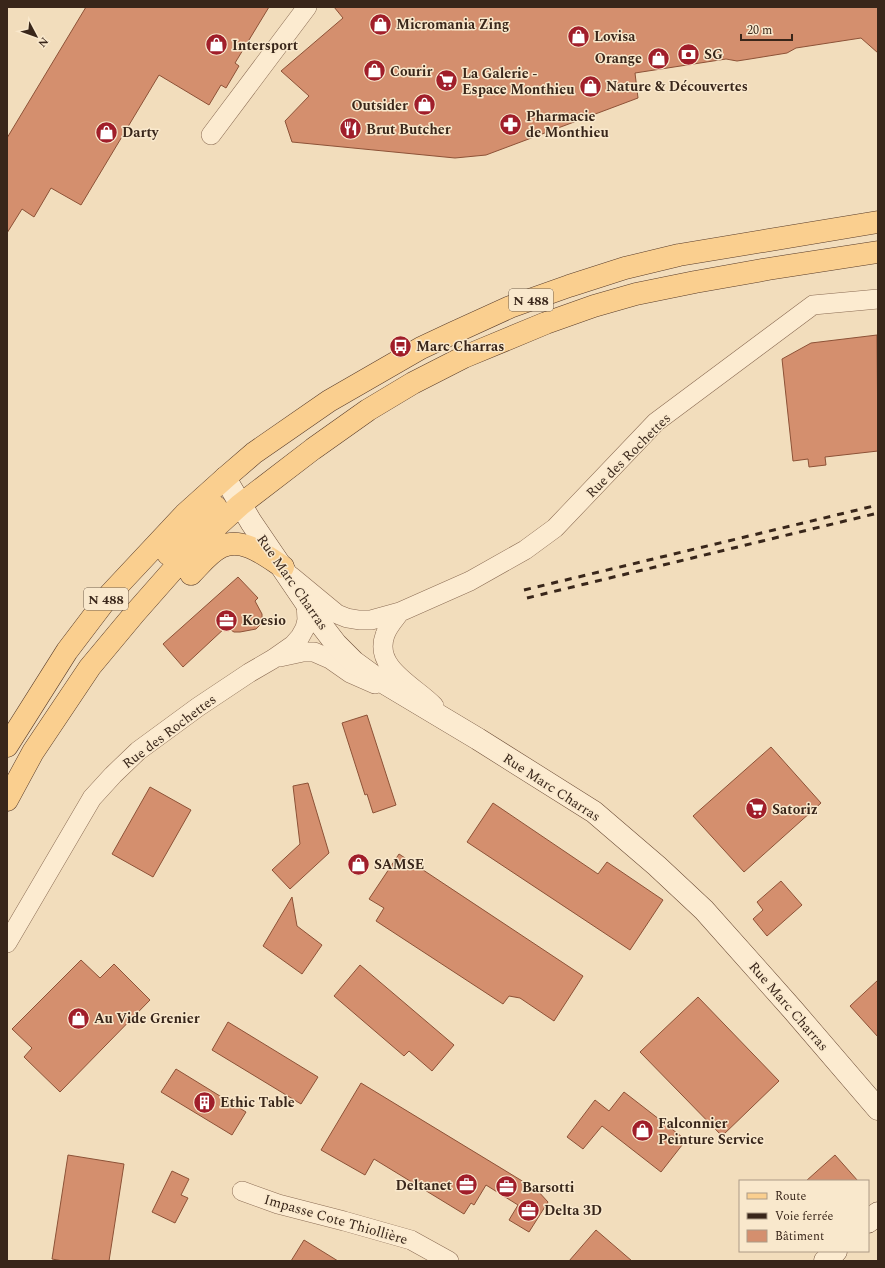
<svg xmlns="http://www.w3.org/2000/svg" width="885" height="1268" viewBox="0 0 885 1268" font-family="Spectral,serif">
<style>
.building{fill:#d48f6e;stroke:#8d5237}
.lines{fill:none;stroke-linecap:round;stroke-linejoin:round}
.street-casing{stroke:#8b6c54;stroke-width:20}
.secondary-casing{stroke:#6d4d37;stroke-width:23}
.primary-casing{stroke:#583b29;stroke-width:23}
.street{stroke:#fcebd0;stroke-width:19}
.secondary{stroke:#fcebd0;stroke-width:22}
.primary{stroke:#facf8f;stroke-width:22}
.rail{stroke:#39261a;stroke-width:3;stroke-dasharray:7 7;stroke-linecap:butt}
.labels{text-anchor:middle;stroke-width:3;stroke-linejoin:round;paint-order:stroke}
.shield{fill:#f9e8cc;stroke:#73604f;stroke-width:1}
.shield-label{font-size:13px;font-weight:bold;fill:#39261a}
.poi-label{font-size:14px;font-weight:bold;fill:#39261a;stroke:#f9e8cc;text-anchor:start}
.street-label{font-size:14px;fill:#39261a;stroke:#f9e8cc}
</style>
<rect width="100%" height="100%" fill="#f2ddbc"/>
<path class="building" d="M86,7H269L235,63L239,66L226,88L221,85L209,105L159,75L81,205L51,188L34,217L22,209L7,233V138Z
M334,7H878V53L861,38L796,48L787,53L750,59L737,61L726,59L635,73L638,98L486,155L455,158L292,142L285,121L309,96L281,71L343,18Z
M877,335L878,451L825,457L826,465L809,467L808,459L793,461L782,359L811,343Z
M238,577L258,598L255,601L262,614V623L256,629L240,632H234L226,627L183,667L163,644Z
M367,715L396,805L373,813L367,794L365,795L342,723Z
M771,747L821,803L744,872L693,816Z
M308,783L329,853L290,889L272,870L300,844L293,786Z
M150,787L191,810L153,877L112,854Z
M493,803L598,874L607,862L663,900L630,950L467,842Z
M399,854L583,976L554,1021L520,998L509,996L503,1004L376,921L384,908L369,899Z
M781,881L802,905L767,936L753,919L763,910L757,902Z
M292,897L297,926L322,945L302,974L263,946Z
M81,960L100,978L114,964L150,1000L60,1092L24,1057L32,1048L12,1029Z
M360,965L454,1045L432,1071L409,1051L404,1056L334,996Z
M878,980V1037L850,1006Z
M698,997L779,1081L722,1136L640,1052Z
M228,1022L318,1077L301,1104L212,1050Z
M176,1069L246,1112L232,1135L161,1092Z
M361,1083L537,1190L548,1202L529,1232L509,1220L518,1205L486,1185L474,1205L471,1203L464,1214L374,1159L365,1175L321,1150Z
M624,1092L686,1140L661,1172L602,1126L583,1149L567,1137L595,1100L609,1111Z
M68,1155L124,1164L109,1261H63L52,1259Z
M835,1155L858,1181H806Z
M172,1171L189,1179L181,1195L188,1198L175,1223L152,1212Z
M596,1230L632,1261H569Z
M304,1240L338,1261H291Z"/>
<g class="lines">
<defs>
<path id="street" d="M211,135L307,7
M291,576L337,614L347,618L359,620H371L400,612L470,581L525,550L555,528L656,422L813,305L878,299
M400,612C395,619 388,626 385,635C373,668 415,686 434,706
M280,657L303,652H314L330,659L350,673L375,684
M7,943L92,798L113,775L138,751L198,707L249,673L273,659L293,645L300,637L305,628L307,620L306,602
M242,1191L278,1204L344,1221L411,1240L449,1261"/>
<path id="secondary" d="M225,478L251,522L319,622L336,644L354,662L376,678L478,739L594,812L657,866L704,910L793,1010L878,1109
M868,1222L878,1213
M825,1261L836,1251"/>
<path id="primary" d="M168,554L216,507
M191,574C200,565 209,553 221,547C242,536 266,556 283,567
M7,746L67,651L111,593L185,514L225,478L254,453L329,401L421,348L453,333L510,307L569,286L625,268L679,255L878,222
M7,800L33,752L90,667L135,613L172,571L218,525L240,505L313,449L368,410L413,383L464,357L546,323L594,306L636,294L695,282L768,269L878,252"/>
</defs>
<use href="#street" class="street-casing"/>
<use href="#secondary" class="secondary-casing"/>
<use href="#primary" class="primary-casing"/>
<use href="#street" class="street"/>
<use href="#secondary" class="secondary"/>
<use href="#primary" class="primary"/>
<path class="rail" d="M524,590L878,505
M527,598L878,513"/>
</g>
<defs>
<symbol id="shop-disc" viewBox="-11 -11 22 22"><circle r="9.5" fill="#a01e2a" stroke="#f9e8cc"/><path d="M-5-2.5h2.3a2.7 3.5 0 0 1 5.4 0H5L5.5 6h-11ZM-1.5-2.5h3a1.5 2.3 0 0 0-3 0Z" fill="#fff"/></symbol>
<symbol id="bank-disc" viewBox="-11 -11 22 22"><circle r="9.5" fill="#a01e2a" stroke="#f9e8cc"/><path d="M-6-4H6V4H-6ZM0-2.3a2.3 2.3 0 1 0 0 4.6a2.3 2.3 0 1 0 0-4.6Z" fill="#fff"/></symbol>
<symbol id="supermarket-disc" viewBox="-11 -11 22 22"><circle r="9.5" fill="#a01e2a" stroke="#f9e8cc"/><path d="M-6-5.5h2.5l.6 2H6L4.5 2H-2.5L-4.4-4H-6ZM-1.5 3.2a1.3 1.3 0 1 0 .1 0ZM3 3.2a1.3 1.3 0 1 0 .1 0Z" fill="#fff"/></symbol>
<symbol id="pharmacy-disc" viewBox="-11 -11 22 22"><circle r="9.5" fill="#a01e2a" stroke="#f9e8cc"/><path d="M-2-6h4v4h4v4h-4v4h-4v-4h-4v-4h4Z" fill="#fff"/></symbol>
<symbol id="restaurant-disc" viewBox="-11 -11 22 22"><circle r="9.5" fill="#a01e2a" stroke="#f9e8cc"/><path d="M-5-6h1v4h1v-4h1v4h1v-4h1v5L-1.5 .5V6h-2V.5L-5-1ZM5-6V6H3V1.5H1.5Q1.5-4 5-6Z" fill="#fff"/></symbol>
<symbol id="bus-disc" viewBox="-11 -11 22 22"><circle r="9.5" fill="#a01e2a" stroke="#f9e8cc"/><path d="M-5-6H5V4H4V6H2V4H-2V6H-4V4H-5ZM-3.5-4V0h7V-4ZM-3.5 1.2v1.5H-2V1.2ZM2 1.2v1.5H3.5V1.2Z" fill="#fff"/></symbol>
<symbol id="office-disc" viewBox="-11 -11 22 22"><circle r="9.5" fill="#a01e2a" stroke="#f9e8cc"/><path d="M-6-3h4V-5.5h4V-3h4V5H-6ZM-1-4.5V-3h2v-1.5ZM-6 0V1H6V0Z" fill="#fff"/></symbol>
<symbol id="building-disc" viewBox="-11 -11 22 22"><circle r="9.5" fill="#a01e2a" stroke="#f9e8cc"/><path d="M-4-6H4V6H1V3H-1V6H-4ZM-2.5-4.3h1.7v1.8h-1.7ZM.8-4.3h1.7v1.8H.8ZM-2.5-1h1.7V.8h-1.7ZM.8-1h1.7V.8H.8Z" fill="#fff"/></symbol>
</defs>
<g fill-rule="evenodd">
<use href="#shop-disc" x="368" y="12" width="25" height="25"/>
<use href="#shop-disc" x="566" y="24" width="25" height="25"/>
<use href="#shop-disc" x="204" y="32" width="25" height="25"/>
<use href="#bank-disc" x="676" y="42" width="25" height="25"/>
<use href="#shop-disc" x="646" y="46" width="25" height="25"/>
<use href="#shop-disc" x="362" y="58" width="25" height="25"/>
<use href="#supermarket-disc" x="434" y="68" width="25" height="25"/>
<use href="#shop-disc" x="578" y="74" width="25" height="25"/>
<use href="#shop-disc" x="412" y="92" width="25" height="25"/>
<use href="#pharmacy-disc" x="498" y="112" width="25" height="25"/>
<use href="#restaurant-disc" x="338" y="116" width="25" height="25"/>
<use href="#shop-disc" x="94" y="120" width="25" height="25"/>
<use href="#bus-disc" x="388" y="334" width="25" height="25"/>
<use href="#office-disc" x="214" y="608" width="25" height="25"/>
<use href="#supermarket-disc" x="744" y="796" width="25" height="25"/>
<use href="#shop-disc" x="346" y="852" width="25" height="25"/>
<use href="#shop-disc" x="66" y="1006" width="25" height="25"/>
<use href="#building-disc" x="192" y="1090" width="25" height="25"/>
<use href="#shop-disc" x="630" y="1118" width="25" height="25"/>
<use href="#office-disc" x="454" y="1172" width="25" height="25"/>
<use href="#office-disc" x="494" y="1174" width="25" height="25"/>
<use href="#office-disc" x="516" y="1198" width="25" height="25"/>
</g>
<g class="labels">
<g class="shield">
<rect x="509" y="289" width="44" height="22" rx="3"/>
<rect x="84" y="588" width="44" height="22" rx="3"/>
</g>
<g class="shield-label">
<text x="531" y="305">N 488</text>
<text x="106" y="604">N 488</text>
</g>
<g class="poi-label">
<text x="396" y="29">Micromania Zing</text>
<text x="594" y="41">Lovisa</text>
<text x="232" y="50">Intersport</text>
<text x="704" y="59">SG</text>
<text x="642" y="63" text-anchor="end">Orange</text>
<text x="390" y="76">Courir</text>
<text x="462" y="78">La Galerie -<tspan x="462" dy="16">Espace Monthieu</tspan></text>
<text x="606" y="91">Nature &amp; Découvertes</text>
<text x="408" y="110" text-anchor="end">Outsider</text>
<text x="526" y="121">Pharmacie<tspan x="526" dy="16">de Monthieu</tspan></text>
<text x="366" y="134">Brut Butcher</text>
<text x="122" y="137">Darty</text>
<text x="416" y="351">Marc Charras</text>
<text x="242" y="625">Koesio</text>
<text x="772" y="814">Satoriz</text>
<text x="374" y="869">SAMSE</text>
<text x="94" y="1023">Au Vide Grenier</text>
<text x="220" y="1107">Ethic Table</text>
<text x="658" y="1128">Falconnier<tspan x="658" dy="16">Peinture Service</tspan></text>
<text x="452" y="1190" text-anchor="end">Deltanet</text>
<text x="522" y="1192">Barsotti</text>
<text x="544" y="1215">Delta 3D</text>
</g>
<g class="street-label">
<text transform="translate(628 455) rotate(-45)" y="5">Rue des Rochettes</text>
<text transform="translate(293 582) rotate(55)" y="5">Rue Marc Charras</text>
<text transform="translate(169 731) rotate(-37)" y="5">Rue des Rochettes</text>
<text transform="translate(552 787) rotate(33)" y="5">Rue Marc Charras</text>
<text transform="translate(789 1006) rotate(49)" y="5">Rue Marc Charras</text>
<text transform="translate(336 1219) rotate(16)" y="5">Impasse Cote Thiollière</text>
</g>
</g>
<rect width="885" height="1268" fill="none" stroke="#39261a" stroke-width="16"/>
<rect x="739" y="1180" width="130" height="72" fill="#f9e8cc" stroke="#ac9a85"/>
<rect x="747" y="1193" width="20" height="6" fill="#facf8f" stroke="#ac9a85"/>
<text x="775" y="1200" font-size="12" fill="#39261a">Route</text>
<rect x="747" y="1213" width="20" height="6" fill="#39261a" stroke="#ac9a85"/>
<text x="775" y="1220" font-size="12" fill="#39261a">Voie ferrée</text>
<rect x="747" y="1230" width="20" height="12" fill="#d48f6e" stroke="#ac9a85"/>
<text x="775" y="1240" font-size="12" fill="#39261a">Bâtiment</text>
<g transform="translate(36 36) rotate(131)" stroke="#f9e8cc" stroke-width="3" paint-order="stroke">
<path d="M0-3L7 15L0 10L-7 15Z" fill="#39261a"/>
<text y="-6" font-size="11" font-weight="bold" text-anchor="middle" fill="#39261a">N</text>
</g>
<path d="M741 34v6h51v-6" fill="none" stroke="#39261a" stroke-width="2"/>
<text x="747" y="34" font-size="12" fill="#39261a" stroke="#f9e8cc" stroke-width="3" paint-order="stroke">20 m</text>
</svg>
